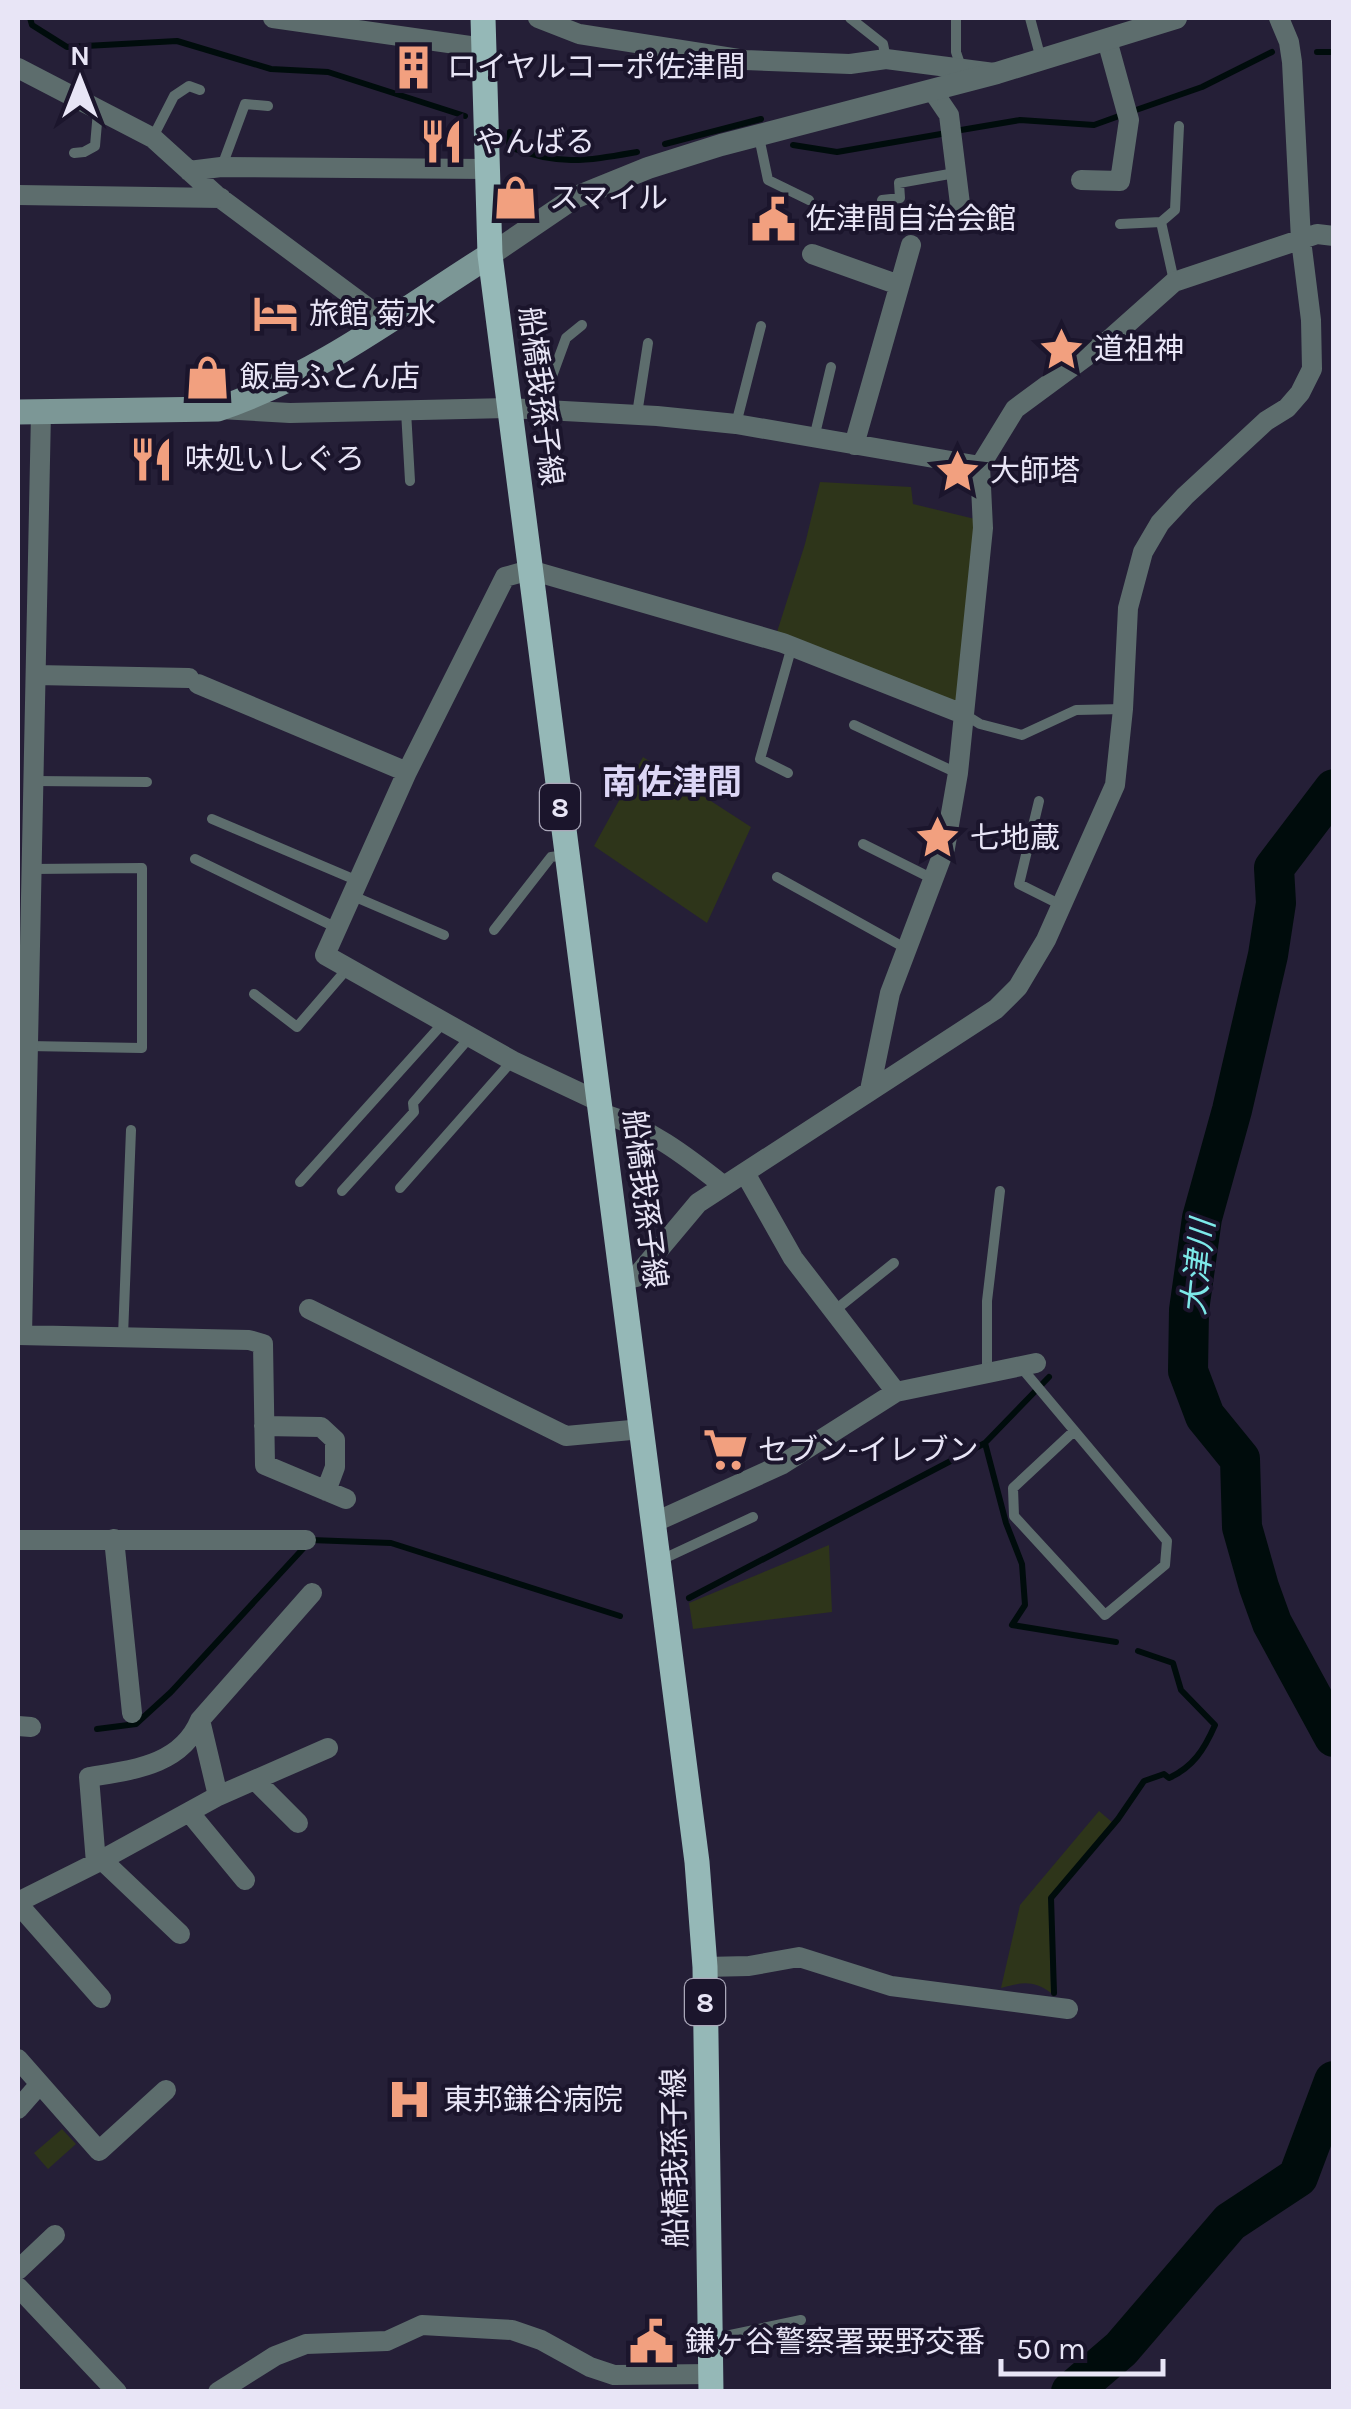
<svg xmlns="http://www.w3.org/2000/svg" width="1351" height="2409" viewBox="0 0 1351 2409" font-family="Karla,'Noto Sans JP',sans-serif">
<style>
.green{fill:#2e351a}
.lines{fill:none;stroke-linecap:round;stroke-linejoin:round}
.stream{stroke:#000c0c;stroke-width:6}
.river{stroke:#000c0c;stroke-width:40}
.service{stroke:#5d6d6d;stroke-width:10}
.minor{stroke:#5d6d6d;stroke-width:20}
.tertiary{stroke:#5d6d6d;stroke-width:22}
.secondary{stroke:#7c9796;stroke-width:25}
.primary{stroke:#95b8b7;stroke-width:25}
.labels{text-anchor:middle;stroke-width:8;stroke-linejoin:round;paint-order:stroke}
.shield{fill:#1b152c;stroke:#aaa7b9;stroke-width:2.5}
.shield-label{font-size:28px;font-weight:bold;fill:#e8e5f6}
.poi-label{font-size:30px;fill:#e8e5f6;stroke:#1b152c;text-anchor:start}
.street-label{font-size:30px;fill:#e8e5f6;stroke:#1b152c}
.water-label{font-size:32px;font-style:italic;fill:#7de9e9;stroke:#1b152c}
.quarter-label{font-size:35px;font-weight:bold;fill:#dcd6f6;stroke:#1b152c}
</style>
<rect width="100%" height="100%" fill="#251f37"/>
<path class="green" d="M820,482L911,487L913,504L975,519L961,698L954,702L777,632L805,544Z
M643,757L751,827L707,923L594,846Z
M829,1545L832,1612L693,1629L689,1603Z
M1099,1811L1113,1823L1049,1899L1051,1993C1034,1980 1021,1982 1001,1988L1020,1905Z
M62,2129L76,2144L48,2169L34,2153Z"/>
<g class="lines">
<path class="stream" d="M30,18L32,25L67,47L177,41L271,69L328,72L465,116
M1317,52H1334
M1136,110L1202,87L1272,52
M961,130L1020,120L1094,125L1119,116
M510,132L509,147C559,166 585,161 637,152
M665,144L761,119
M793,145L837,152L941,134
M985,1443L1006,1523L1022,1564L1025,1605L1012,1625L1116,1642
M689,1598L985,1443L1049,1377
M97,1729L136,1724L171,1692L311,1540L391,1543L620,1616
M1054,1993L1051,1898L1118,1819L1144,1781L1164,1774L1169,1778C1193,1767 1204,1750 1215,1725L1181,1690L1173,1663L1138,1651"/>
<path class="river" d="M1334,789L1274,868L1276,903L1268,955L1232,1110L1202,1218L1189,1310L1188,1371L1205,1416L1240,1459L1242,1527L1259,1587L1272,1623L1334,1737
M1071,2392L1121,2349L1230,2222L1298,2177L1334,2081"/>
<path class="service" d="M850,18L883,44L886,59
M956,18V52L961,67
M1030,18L1041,59
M153,137L174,96L189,86L200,90
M759,137L768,180L809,200
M74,153L84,152L95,146L98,111
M222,166L245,104L268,106
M882,200L900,198L899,183L955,173
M1120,224L1161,222
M1174,281L1161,222L1175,210L1179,126
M540,409L566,338L582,325
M406,411L410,481
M637,414L648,343
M736,424L761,326
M814,438L831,367
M964,714L980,724L1022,735L1076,710L1123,709
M854,725L957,773
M788,773L760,759L792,646
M34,781L147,782
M1039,801L1019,884L1061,905
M212,819L358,881
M863,844L933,879
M195,859L337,928
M777,877L907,949
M353,896L444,935
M494,930L551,857L566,855
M254,994L297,1027L347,969
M28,1046L142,1048V868L32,869
M300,1182L444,1022
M400,1188L512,1061
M342,1191L414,1112L413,1103L470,1037
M834,1311L894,1263
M123,1336L131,1130
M1020,1366L1167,1541L1165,1565L1105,1615L1014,1516L1013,1488L1073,1432
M987,1372V1301L1000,1191
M661,1560L753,1517
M711,2339L801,2320"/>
<path class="minor" d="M273,18L484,48
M538,18L579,34L745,60L850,64L886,59L994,73
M18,68L153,138L216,195L387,322
M932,90L949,115L960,204
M189,171L221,167L488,169
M1081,180L1120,181L1129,120L1107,40
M18,195L221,198
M812,254L899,285
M220,409L290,413L508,408L657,416L736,424L980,466L1015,409L1110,339L1174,282L1317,234L1334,236
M854,445L911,245
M36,675L189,678
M198,684L407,772
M870,1090L890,993L945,848L958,773L983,528L980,466
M600,1102L513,1061L325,955L407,772L505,577L530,570L783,643L963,714
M601,1113C648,1127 685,1155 724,1186
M745,1173L793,1258L896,1392
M623,1280L636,1277L698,1203L996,1009L1018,987L1046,940L1115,785L1123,709L1128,608L1143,552L1160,523L1185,496L1266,421L1287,408L1300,393L1312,369L1311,320L1301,240L1292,62L1289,42L1279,18
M309,1309L566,1436L642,1429
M18,1335L249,1340L263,1344L265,1465L346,1499
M22,1335L41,412
M264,1426L321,1427L335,1440V1467L326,1491
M655,1522L781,1465L896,1392L1036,1363
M114,1539L132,1713
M18,1540H306
M200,1720L218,1796
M18,1726L31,1727
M255,1780L298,1823
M189,1812L245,1880
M102,1860L180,1934
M96,1863L89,1777C131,1770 181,1766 200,1720L312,1593
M18,1902L96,1863L218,1796L328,1748
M18,1904L101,1998
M705,1967L749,1966L799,1957L891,1986L1068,2009
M18,2059L99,2151L166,2090
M18,2109L39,2085
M18,2270L55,2235
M18,2287L117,2392
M218,2392L275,2356L306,2344L387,2341L422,2325L512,2330L541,2340L590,2367L614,2375L711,2374"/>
<path class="tertiary" d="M490,255L574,198L648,168L721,145L997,73L1176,18"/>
<path class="secondary" d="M18,412L218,409C319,375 401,311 490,255"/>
<path class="primary" d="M483,18L490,255L697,1862L705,1967L711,2392"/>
</g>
<defs>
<symbol id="building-bare" viewBox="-9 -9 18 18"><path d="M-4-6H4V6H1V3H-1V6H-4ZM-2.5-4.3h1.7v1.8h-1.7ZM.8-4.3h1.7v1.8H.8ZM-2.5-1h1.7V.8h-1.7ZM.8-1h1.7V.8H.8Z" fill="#f2a07f" stroke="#1b152c" stroke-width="2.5" paint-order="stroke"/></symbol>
<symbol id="restaurant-bare" viewBox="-9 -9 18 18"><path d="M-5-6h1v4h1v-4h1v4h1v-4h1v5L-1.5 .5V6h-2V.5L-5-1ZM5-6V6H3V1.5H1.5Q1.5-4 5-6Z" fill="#f2a07f" stroke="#1b152c" stroke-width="2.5" paint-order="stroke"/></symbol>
<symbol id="shop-bare" viewBox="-9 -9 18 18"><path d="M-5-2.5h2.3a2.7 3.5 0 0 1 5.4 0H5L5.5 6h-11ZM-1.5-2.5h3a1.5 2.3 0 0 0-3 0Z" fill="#f2a07f" stroke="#1b152c" stroke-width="2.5" paint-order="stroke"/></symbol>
<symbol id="civic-bare" viewBox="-9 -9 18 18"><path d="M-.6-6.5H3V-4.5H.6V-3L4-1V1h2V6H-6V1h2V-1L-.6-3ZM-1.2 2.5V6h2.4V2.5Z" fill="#f2a07f" stroke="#1b152c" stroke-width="2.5" paint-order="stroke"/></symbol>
<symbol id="hotel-bare" viewBox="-9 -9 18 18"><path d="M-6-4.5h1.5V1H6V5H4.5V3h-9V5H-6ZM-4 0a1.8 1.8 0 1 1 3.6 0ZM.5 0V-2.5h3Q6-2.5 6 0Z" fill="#f2a07f" stroke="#1b152c" stroke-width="2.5" paint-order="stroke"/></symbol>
<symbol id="sight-bare" viewBox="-9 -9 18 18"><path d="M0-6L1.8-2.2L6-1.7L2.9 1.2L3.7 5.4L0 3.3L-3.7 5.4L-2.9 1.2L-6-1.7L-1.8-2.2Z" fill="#f2a07f" stroke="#1b152c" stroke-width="2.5" paint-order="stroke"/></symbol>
<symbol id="supermarket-bare" viewBox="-9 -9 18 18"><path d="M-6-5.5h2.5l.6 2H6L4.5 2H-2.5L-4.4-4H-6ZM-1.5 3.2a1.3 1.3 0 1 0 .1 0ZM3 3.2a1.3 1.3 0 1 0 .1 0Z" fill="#f2a07f" stroke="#1b152c" stroke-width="2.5" paint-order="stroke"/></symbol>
<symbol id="hospital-bare" viewBox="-9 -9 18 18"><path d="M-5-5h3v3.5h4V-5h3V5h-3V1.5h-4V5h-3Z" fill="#f2a07f" stroke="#1b152c" stroke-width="2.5" paint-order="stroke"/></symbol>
</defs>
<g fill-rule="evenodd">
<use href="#building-bare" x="382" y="36" width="63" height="63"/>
<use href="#restaurant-bare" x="410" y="110" width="63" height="63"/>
<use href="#shop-bare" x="484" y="166" width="63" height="63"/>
<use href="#civic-bare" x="742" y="188" width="63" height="63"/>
<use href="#hotel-bare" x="244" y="282" width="63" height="63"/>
<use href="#sight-bare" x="1030" y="318" width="63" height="63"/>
<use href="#shop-bare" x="176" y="346" width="63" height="63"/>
<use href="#restaurant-bare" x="120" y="428" width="63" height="63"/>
<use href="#sight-bare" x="926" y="440" width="63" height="63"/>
<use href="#sight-bare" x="906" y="806" width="63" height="63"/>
<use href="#supermarket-bare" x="694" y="1418" width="63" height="63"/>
<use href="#hospital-bare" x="378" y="2068" width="63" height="63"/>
<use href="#civic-bare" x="620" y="2310" width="63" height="63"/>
</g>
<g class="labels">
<g class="shield">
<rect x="540" y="784" width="40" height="46" rx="8"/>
<rect x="685" y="1979" width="40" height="46" rx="8"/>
</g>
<g class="shield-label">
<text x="560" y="817">8</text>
<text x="705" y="2012">8</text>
</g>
<g class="poi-label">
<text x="447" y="77">ロイヤルコーポ佐津間</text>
<text x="475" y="152">やんばる</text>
<text x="549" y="208">スマイル</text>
<text x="806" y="229">佐津間自治会館</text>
<text x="309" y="324">旅館 菊水</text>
<text x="1094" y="359">道祖神</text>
<text x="240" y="387">飯島ふとん店</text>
<text x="185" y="469">味処いしぐろ</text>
<text x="990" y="481">大師塔</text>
<text x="970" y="848">七地蔵</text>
<text x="758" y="1460">セブン-イレブン</text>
<text x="443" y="2110">東邦鎌谷病院</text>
<text x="685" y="2352">鎌ヶ谷警察署粟野交番</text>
</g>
<g class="street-label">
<text transform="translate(541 396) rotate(83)" y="10">船橋我孫子線</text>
<text transform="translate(645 1199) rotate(83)" y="10">船橋我孫子線</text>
<text transform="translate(675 2158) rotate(-91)" y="10">船橋我孫子線</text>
</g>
<g class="water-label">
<text transform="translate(1198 1267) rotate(-84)" y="11">大津川</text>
</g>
<g class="quarter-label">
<text x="672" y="794">南佐津間</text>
</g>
</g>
<rect width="1351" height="2409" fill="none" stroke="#e8e5f6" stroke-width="40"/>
<g transform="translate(80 80)" stroke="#1b152c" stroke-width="8" paint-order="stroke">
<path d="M0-8L18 38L0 25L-18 38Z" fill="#e8e5f6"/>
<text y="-15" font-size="28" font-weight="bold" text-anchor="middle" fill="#e8e5f6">N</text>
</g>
<path d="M1001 2359v15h162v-15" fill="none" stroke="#e8e5f6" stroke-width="5"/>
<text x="1016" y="2359" font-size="30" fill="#e8e5f6" stroke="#1b152c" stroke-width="8" paint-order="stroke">50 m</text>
</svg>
